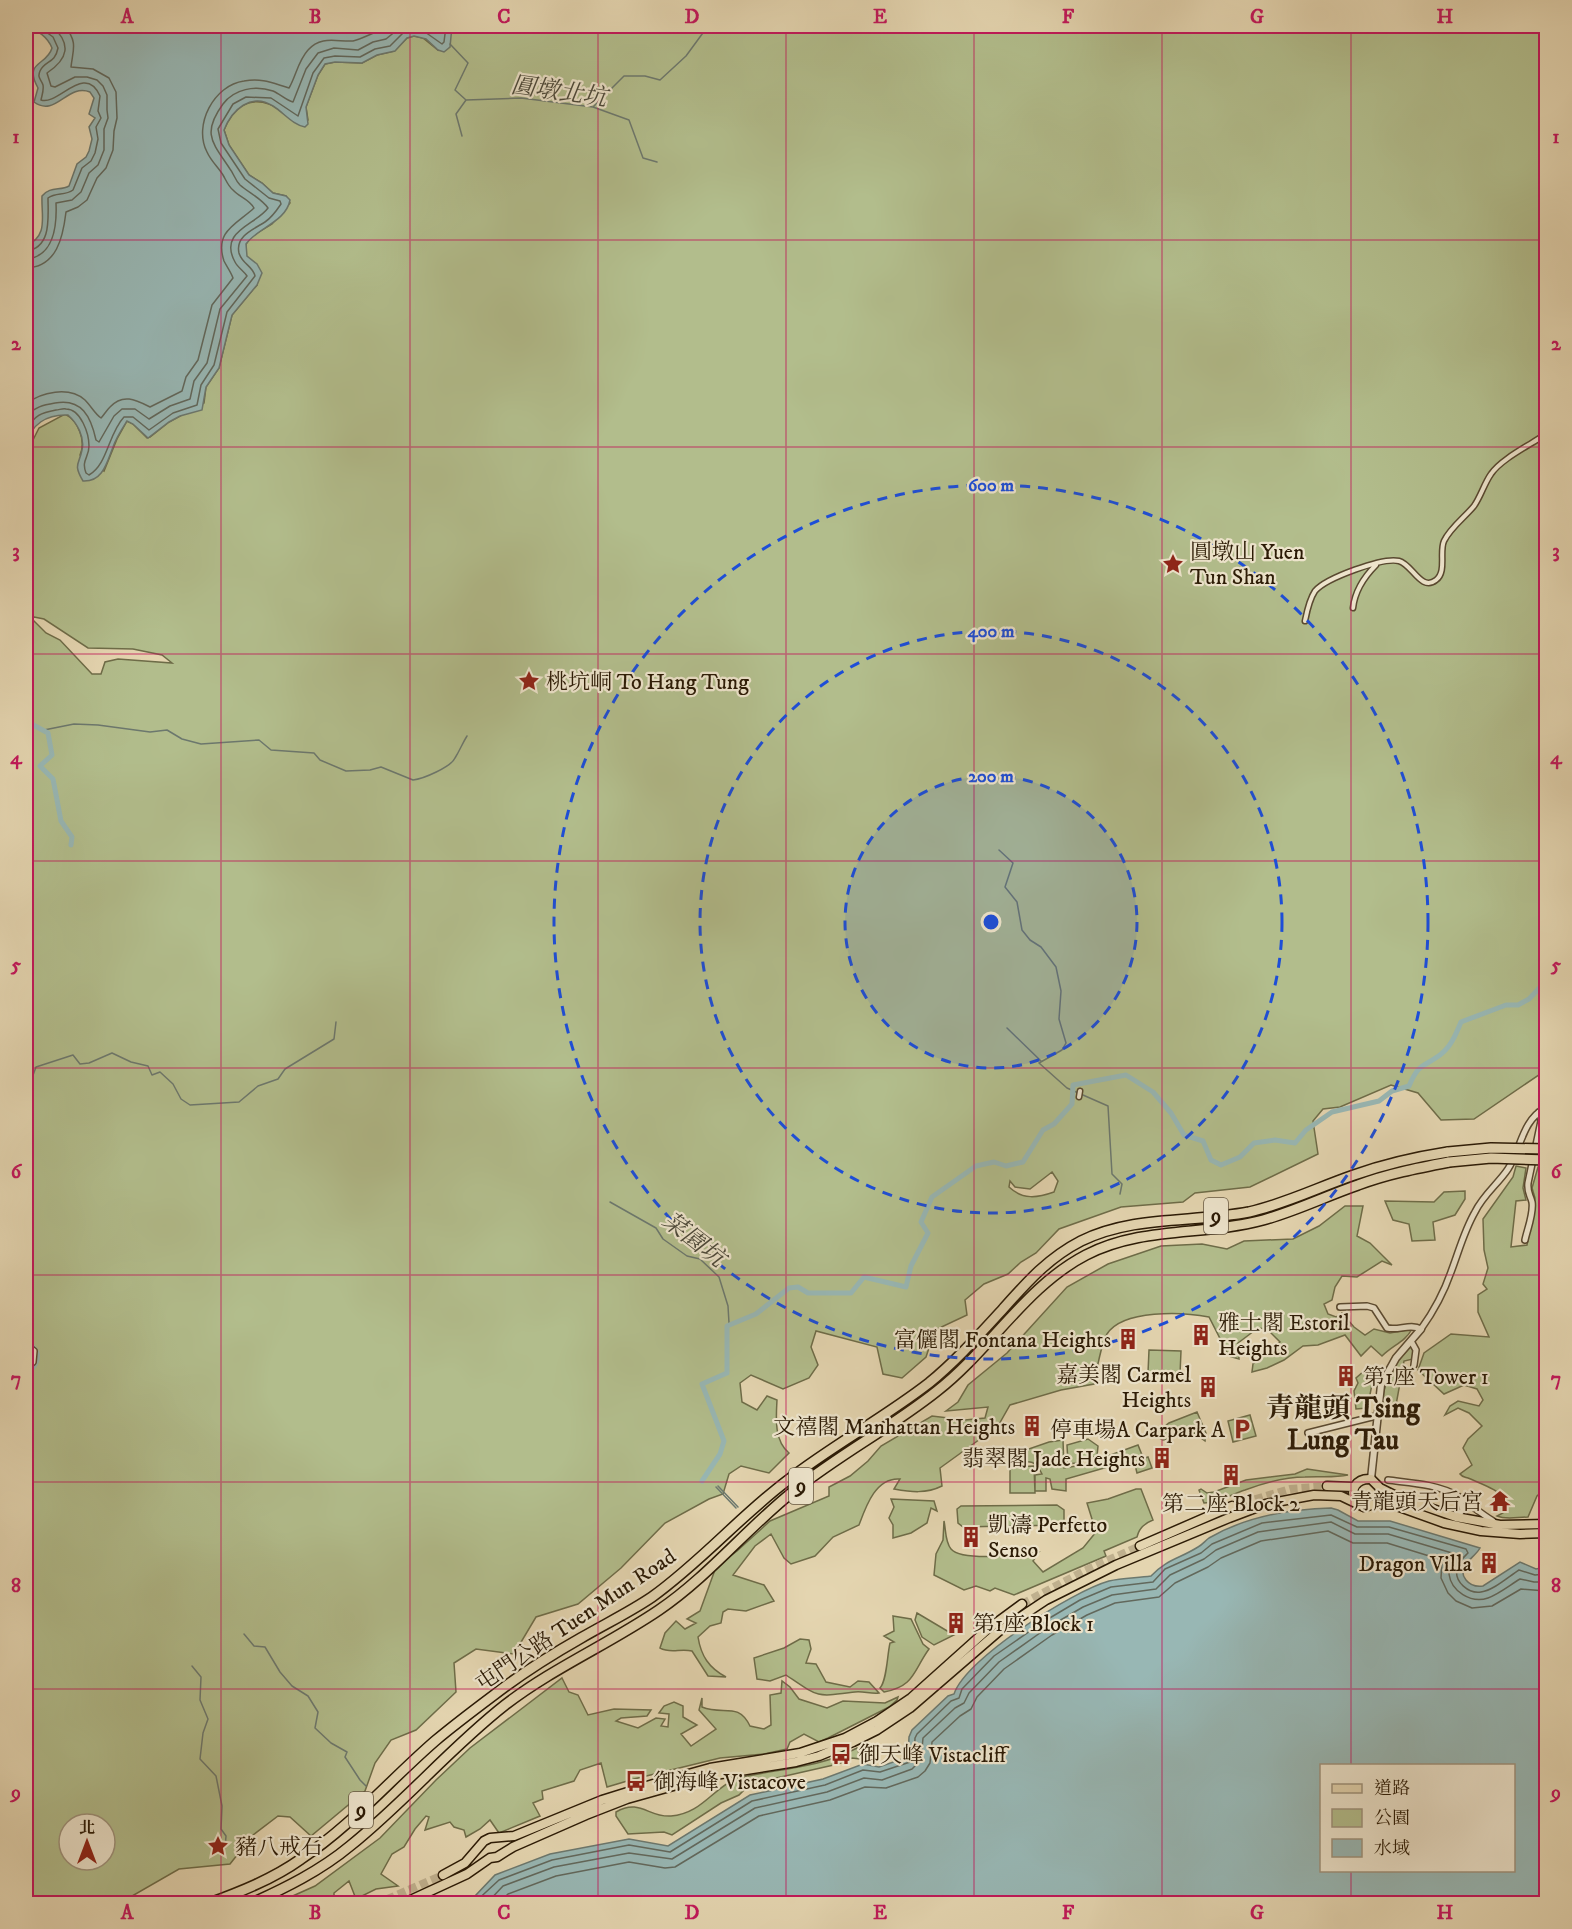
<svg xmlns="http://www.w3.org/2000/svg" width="1572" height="1929" viewBox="0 0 1572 1929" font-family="'IM FELL DW Pica','Noto Serif TC',serif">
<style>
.green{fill:#b2bd8c;stroke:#6e6c48;stroke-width:1.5;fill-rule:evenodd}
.water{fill:#98b7b4;stroke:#6c786e;stroke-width:1.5;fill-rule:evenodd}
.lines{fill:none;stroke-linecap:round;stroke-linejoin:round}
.shore{stroke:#62685c;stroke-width:1.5}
.stream{stroke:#6c786e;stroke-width:1.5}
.canal{stroke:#98b7b4;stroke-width:5}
.primary-tunnel{stroke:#bfb08e;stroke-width:8;stroke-dasharray:8 4;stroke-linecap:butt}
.pedestrian-casing{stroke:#594930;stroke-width:7}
.minor-casing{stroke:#594930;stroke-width:8}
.tertiary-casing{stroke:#594930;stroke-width:9}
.primary-casing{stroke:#2b1a05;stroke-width:11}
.motorway-casing{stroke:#2b1a05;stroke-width:12}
.pedestrian{stroke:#ede4cc;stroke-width:4}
.minor{stroke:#ede4cc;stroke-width:5}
.tertiary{stroke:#ede4cc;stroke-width:6}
.primary{stroke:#e4d5b0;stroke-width:8}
.motorway{stroke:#e4d5b0;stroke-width:9}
.motorway-bridge-casing{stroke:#2b1a05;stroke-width:12;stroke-linecap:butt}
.motorway-bridge{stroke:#e4d5b0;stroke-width:9}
.grid{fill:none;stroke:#c2185b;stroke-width:1.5;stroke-opacity:0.55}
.ring{fill:none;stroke:#1d4ed8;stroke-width:3;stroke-dasharray:10 8}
.labels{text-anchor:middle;stroke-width:4.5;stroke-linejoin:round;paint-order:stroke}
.shield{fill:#ede4cc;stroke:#655741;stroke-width:1.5}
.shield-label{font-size:21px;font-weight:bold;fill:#2b1a05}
.poi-label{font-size:22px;fill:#2b1a05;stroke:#ede4cc;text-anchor:start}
.street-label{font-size:22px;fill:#2b1a05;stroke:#ede4cc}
.water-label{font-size:24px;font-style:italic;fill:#4c493a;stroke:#ede4cc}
.district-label{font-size:28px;font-weight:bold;fill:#2b1a05;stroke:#ede4cc}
.centre{fill:#1d4ed8;stroke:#ede4cc;stroke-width:3}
.ring-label{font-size:18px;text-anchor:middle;font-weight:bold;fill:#1d4ed8;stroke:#ede4cc;stroke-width:4.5;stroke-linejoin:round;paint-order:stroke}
.neatline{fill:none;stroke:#c2185b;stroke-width:2}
.grid-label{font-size:20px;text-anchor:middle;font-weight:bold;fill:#c2185b}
</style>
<rect width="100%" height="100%" fill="#e4d5b0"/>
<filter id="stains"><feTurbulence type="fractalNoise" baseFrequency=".00333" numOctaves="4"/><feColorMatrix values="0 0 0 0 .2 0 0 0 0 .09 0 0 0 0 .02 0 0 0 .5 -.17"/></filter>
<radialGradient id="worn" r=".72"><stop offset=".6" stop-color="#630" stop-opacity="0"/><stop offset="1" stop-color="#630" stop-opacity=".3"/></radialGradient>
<path class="green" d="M452,26H1546V1070L1474,1119L1441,1120L1418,1093L1391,1085L1340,1107L1323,1109L1313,1121L1318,1154L1250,1187L1195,1193L1183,1202L1121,1207L1059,1229L1036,1253L1021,1262L1008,1274L984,1284L965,1300L967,1315L935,1330L926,1357L902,1378L883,1374L877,1347L816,1331L811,1347L818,1365L809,1378L783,1389L751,1375L740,1383L742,1402L757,1410L767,1396L777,1400C776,1418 774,1441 789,1453L769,1473L741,1466L729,1474L723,1494L709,1499L665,1523L621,1568L578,1604L536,1617L514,1654L476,1649L454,1663L456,1692L416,1730L391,1740L375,1763L365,1791L311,1836L290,1817L278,1816L253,1835L230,1864L179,1869L120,1903H26V1372L32,1368L26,1361V454L39,428L65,414C79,421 86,441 80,455L104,471L117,439L127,421L133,424L147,438L150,437L169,422L204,403L206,387L219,368L232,315L257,285L245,253L246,244L252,236L272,224L290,203L286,196L273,193L262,183L249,175L229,145L224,130C232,110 247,96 269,104C280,108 288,118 298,124L308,120L306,107L318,75L325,64L335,62L362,63L377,55L394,51L407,38L414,36L423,38L438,50ZM29,616L44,619L88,648L133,649L162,655L172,663L118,659L105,662L101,674H92L60,640L46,633ZM1052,1172L1058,1181L1054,1192C1037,1198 1023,1200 1009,1187L1010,1181L1015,1187L1030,1189ZM69,1824H105V1860H69Z
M1516,1166L1526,1168L1523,1188L1526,1200L1516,1201L1511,1247L1527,1245L1535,1198L1532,1188L1538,1167L1546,1168V1488L1537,1496L1528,1517C1517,1517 1506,1520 1497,1516L1503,1513L1509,1503C1498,1489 1484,1485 1468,1478C1465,1477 1462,1477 1460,1474L1472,1465L1463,1448L1468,1439L1482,1426L1469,1413L1458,1408L1445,1415L1450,1406L1458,1401L1479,1406L1483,1400L1477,1389L1464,1385L1444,1394L1418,1370L1424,1353L1451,1334L1489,1337L1478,1312V1295L1487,1289L1483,1284L1488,1268L1484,1250L1483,1219L1513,1177Z
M1465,1191V1199L1455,1215L1433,1222L1435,1240L1412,1241L1409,1224L1393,1220L1385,1201L1434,1202L1444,1192Z
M1345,1206H1363L1357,1236L1370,1243L1392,1265L1382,1261L1357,1277L1342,1276L1335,1287L1332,1300L1324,1304L1328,1314L1336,1317L1342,1313L1354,1327L1365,1335L1374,1329L1390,1333L1412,1329C1405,1342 1393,1345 1382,1356L1371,1346L1361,1356L1345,1335L1318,1345L1303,1346L1284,1360L1267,1368L1252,1372L1253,1364L1280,1342L1267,1329L1258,1328L1238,1343L1239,1359L1229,1356L1209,1317C1183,1312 1123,1309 1107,1334C1102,1342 1096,1373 1094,1384L1061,1390L1010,1405L998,1426L940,1468L942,1486C926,1494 911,1492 894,1489L900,1479C876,1477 866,1506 859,1525L833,1537L815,1556L791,1564L784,1558L771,1534L755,1546L733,1575L764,1585L774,1601L746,1611L728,1609L723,1612L721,1623L710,1626L698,1637C701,1656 709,1668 726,1677L708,1676L692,1651C680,1648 671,1654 660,1648L665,1633L676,1621L685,1629L696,1623L687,1619L700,1611L716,1567L737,1551L770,1521L829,1496V1487L850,1476L868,1461L881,1446L932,1416L965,1420L985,1418L988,1407L946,1411L958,1402L968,1385L1007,1353L1067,1287L1108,1264L1161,1246L1202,1244L1227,1249L1244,1241L1293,1239L1319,1226Z
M1412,1345L1414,1349L1413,1359L1404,1361L1394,1416H1381C1383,1381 1388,1370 1412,1345Z
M1149,1350L1181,1351L1180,1374L1148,1373Z
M1364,1371L1373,1379L1368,1405L1367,1408L1356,1409L1354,1391L1358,1383L1356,1378Z
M1197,1412L1206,1433L1205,1441L1194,1433L1163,1440L1153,1435L1169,1423Z
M1250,1415L1256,1436L1233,1442L1228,1421Z
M1088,1439L1098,1446L1097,1456L1076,1463L1068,1464L1067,1445Z
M1063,1440L1064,1468L1083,1465L1138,1445L1142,1455L1139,1460L1148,1457L1152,1468L1137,1473L1134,1461L1125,1462L1066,1479V1491L1052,1489L1050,1479L1046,1478V1491H1035V1475L1042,1474C1035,1459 1030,1461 1014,1463L1017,1453L1049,1442Z
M1034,1466L1035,1493H1010V1467Z
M1307,1469L1348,1475C1333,1478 1320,1476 1305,1477C1285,1477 1264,1483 1245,1490C1232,1494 1218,1503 1204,1503L1199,1490L1201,1489L1207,1493L1214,1492L1246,1480L1295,1474Z
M1136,1489H1141L1153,1520C1145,1523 1139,1528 1137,1537L1104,1551L1106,1556L1014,1595L995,1588L990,1591L976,1586L964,1590L934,1575L936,1554L943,1540L944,1521C946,1530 945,1542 951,1549C962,1562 1022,1555 1039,1552L1033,1561L1043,1572L1083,1548L1096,1532L1087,1503L1108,1499Z
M891,1499L934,1501L937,1511L931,1508L927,1523L911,1533L893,1538V1525L889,1518L894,1507Z
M1057,1505L1064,1510V1522L1058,1525L963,1527L958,1523L957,1509L961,1506Z
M917,1613L954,1635L934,1645L922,1637L915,1620Z
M893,1616L911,1619L923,1644L929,1649C913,1671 915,1686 884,1692L880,1688C887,1680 887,1656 890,1643L894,1642L884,1636L894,1631Z
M800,1639L809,1640L811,1649L806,1663L816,1664L826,1682L850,1687L858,1681L869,1682L879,1693C871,1694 863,1691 855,1692C815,1697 820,1698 786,1675L770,1681L757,1679L754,1658L784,1648Z
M562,1678L569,1692L578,1695L588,1715L614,1709L651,1710L647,1716L621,1718L616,1721L638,1728L656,1718L665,1719L661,1726L668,1727L669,1714L659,1713L664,1706L674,1702L683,1706V1717L697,1725L681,1734L691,1746L716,1729L699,1710L702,1698V1707C723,1716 738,1701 750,1726L764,1729L771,1725L770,1695L781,1693L782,1681L790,1687L799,1699L827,1708L843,1701L885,1703L898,1697L897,1700L889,1707L828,1738L819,1742L804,1734L790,1742L787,1749L764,1754L720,1758L634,1779L607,1787L601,1763L580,1770L574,1781L542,1791L543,1799L533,1803L540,1816L499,1833L490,1820L480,1829L466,1837L464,1830L454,1827L450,1822L425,1830L429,1817L426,1816L415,1829L404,1847L392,1854L381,1874L398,1886L376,1889L356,1899L349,1881L334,1893V1903H277L315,1886L380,1838L436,1780L470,1748Z
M857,1748L861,1759L852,1758L838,1764L750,1784L739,1795L721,1803L672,1835L664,1832L628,1834L616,1816V1812C640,1798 649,1818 671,1816C701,1814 712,1789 737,1778C777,1769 820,1768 857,1748Z"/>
<path class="water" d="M26,26H452L450,47L444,52L438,50L426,39L414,36L407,38L395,51L377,55L362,63L335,62L325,64L318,75L306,107L308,124L305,127C293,125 284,113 273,106C251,92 232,110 224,130L229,145L249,175L262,183L273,193L286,196L290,200C286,222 257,228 246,244L247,256L257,264L262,273L257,285L232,315L219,368L206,387L202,410L180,416L169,422L148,438L133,424L127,421C122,429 116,438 113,447C107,462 103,482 83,481C73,464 79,465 82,450C85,437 77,423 68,415C47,414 31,424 26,445V246C49,235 41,217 42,196C50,186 60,191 69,186L77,164L86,157L89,151L92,139L89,127L95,118L89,114L94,98L90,92C67,83 56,118 34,102L38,88C23,61 47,66 52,48C48,38 37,28 26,29Z
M1331,1508L1338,1510L1358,1521H1390L1480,1548C1475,1558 1455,1566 1466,1580C1470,1585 1476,1587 1483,1586L1520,1562L1536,1569L1546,1567V1903H458L474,1897L495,1875L550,1854L629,1839L668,1846L750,1795L823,1779L863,1764L879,1767L908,1757L909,1737L912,1730L948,1696L954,1694C966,1658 1073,1591 1109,1581C1122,1578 1137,1578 1151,1576C1167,1559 1179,1559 1198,1547C1202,1545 1205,1541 1209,1538C1245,1517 1290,1509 1331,1508ZM1322,1766H1514V1870H1322Z"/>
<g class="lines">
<path class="shore" d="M26,251C52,248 48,217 48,198C56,192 65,196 73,190L82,168L91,161L95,153L98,139L96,127L101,118L98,111L100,96C85,62 58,106 41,100C42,95 44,90 43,85C41,79 37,78 40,71C45,60 55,64 58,48L53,37L38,26
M26,259C54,257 57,225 56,203L72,200L81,192L89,173L98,165L104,150V129L108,118L107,110V95L103,86L97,80L87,77H75L55,87L51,86L47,73C68,59 72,44 52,26
M26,268C57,267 63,237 66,212L78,207L87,200L97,178L106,168L113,150L114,131L117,118L116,92L109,78L93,69L71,67C73,49 78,43 65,26
M26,404C41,392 69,386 85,400C91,406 95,414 101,418C104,415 106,411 110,407C123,393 136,400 150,407L182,391L186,377L198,360L212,305L233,278C231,272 227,267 224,261C214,231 237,224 254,208C249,199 239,197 233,190C228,186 226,180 223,175C218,167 211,161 207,152C193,125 214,85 244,81C263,78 272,83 289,88C296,76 298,61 308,50C321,35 337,42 353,41C358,40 384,29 387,26
M26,416C35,407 43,405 55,403C82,398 91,417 96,440L99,442L114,416L122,409H135L149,419L170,406L190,399L194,381L207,363L220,309L247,276C244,271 238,268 235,262C218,231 256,225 268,208C261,198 249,193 240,185C235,180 234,174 230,169C213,143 201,134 223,104C234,89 255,85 273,91C280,94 286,100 293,102L306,69L318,53L334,48L358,50L373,42L386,39L402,26
M26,429C36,415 40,413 56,410C59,410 63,408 66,409C81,409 89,434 89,446C89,458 81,460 86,473L89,475C108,464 108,434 124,417H133L149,430L173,413L197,405L201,385L214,365L227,312L255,276C253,266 242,264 239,253C235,236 254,229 265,222C271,218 277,210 281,204L280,201L269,198L245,179L221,143L218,129L233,104L246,97L271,98L298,116L313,73L324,58L335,56L360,57L375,49L390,46L403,33L413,30L425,32L442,44L444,42L446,26
M473,1904L499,1880L552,1860L629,1845L670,1852L752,1801L825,1785L863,1770L880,1772L910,1762L914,1757L915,1738L917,1734L951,1701L959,1698L962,1689L994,1656L1043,1622L1080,1600L1111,1587L1153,1582L1165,1569L1201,1553L1212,1544L1262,1523L1331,1515L1357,1527H1389L1466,1549L1468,1553C1463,1558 1458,1562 1457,1569C1454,1582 1469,1594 1481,1592C1494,1590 1508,1577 1519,1570L1535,1575L1546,1574
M486,1904L503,1886L554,1867L629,1853L672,1859L755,1808L827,1792L864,1778L882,1780L912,1769L921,1760L923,1738L955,1708L964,1703L969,1693L999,1662L1047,1628L1083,1607L1112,1595L1156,1589L1170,1575L1204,1559L1216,1550L1258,1532L1331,1522L1355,1534H1388L1452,1553L1454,1556C1452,1562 1449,1567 1449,1574C1451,1591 1471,1604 1488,1598C1499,1594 1510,1585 1520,1579L1534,1582H1546
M498,1904L508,1894L556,1876L629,1862L665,1868L675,1867L759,1816L830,1800L865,1787L886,1788L918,1777L925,1771L930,1763L932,1742L960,1716L971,1709L977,1697L1004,1669L1052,1635L1087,1615L1115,1603L1159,1597L1175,1583L1208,1567L1221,1558L1261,1541L1328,1531L1353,1543H1387L1439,1559L1442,1561L1441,1578L1448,1593L1456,1601L1472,1608L1492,1606L1521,1589L1546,1591"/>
<path class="stream" d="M450,44L468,63L455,90L466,100L456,114L462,136
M466,100L521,98L593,107L629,120L643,158L657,162
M594,106L624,76H645L660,80L686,56L708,26
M44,730L74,724L98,725L150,732L167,730L182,739L201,744L259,740L271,750L314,753L320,760L346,771L370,770L381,767L413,780C423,779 451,767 455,758C460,750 462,744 467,736
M999,850L1013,863L1005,887L1017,902L1022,930L1030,940L1041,947L1056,967L1061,991L1059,1019L1066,1043L1062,1050L1039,1063L1067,1088L1108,1106L1112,1174L1122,1184L1120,1194
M1007,1028L1041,1061
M26,1079L32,1078L36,1067L73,1055L80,1064L89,1063L112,1053L131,1062L148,1066L152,1075L160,1072L173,1084L181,1099L190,1105L239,1102L258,1086L278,1079L285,1069L334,1039L336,1022
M610,1202L656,1228L663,1239L687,1256L700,1259L719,1277L728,1306L729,1323
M718,1486L738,1507
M716,1487L736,1508
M244,1634L254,1646L265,1647L280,1672L292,1686L308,1696L318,1712L315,1728L331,1743L347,1752L345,1757L360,1780L366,1786
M192,1666L201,1677L200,1700L208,1719L203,1733L200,1759L216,1776L222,1806L221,1829L226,1836L225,1848"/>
<path class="canal" d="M26,721L48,733L52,755L40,766L53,779L61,821L72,837L71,845
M26,1224L28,1217L27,1188
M26,1372C36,1368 42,1356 33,1347
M702,1481L720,1454L724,1441L702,1384L727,1373V1326L756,1314L789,1288L798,1287L808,1293H851L864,1277L906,1287L911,1266L928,1233L921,1222L932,1197L976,1166L994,1162L1006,1166L1023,1162L1043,1130L1054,1124L1072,1104L1073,1085L1126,1075L1153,1092L1171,1113L1184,1135L1203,1141L1211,1160L1221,1165L1240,1157L1254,1143L1275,1140L1295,1143L1306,1130L1332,1112L1379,1101L1392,1091L1409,1086C1419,1063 1422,1068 1440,1055C1451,1047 1456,1034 1461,1022L1506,1005H1518L1529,999L1546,981"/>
<path class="primary-tunnel" d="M1232,1506L1290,1489L1327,1486
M1022,1604L1084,1571L1140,1546
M376,1904L443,1875"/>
<defs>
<path id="pedestrian" d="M1353,608C1355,590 1364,577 1376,565
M1305,621C1307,611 1309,600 1315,591C1326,578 1383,557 1399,561C1412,564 1421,592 1436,580C1447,572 1439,552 1444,541C1450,528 1465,517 1474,506C1481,496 1484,484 1491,474C1501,459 1530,445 1546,434
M1079,1097L1080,1091"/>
<path id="minor" d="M1525,1240C1527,1230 1534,1213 1532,1202C1530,1194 1527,1193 1528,1183L1541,1121L1539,1112
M1340,1307L1367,1306L1374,1308L1387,1328C1399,1331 1410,1323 1421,1329C1434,1311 1444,1292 1451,1272C1459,1251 1464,1231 1475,1212C1483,1195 1498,1184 1508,1169C1522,1147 1521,1122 1546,1107
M1411,1341L1416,1350L1414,1365
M26,1346L29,1347L34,1351L33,1362L26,1368
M1308,1433L1376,1416
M1388,1480C1411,1483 1437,1484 1458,1496C1470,1504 1481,1514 1493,1521
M1457,1516L1463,1510L1460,1500"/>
<path id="tertiary" d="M1371,1479L1381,1385L1396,1358L1421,1329"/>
<path id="primary" d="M1327,1486L1354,1487
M1356,1502C1349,1490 1356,1478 1371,1479L1380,1488L1398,1497L1456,1517L1500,1525L1546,1524
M1140,1546L1232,1506
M443,1875L465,1863L484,1841L490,1838L514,1836L602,1800L663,1781L710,1768L800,1753L845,1738L877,1721L911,1698L988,1629L1022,1604
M402,1904L467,1874L490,1858L497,1857L513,1847L586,1815L627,1799L709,1776L796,1762L819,1756L853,1742L877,1730L910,1708L998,1632L1046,1600L1116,1565L1229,1518L1266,1504L1314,1495L1341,1496L1364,1507L1376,1504L1394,1505L1444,1523L1481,1531L1520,1534L1546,1533"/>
<path id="motorway" d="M207,1904C240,1892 273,1879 301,1859C351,1826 390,1780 435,1741C454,1725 474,1710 494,1695C521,1674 551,1655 581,1638C605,1624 630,1612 652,1597C701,1562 740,1516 788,1480C833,1445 884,1418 929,1383C956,1361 979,1335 1003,1309C1027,1282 1048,1258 1081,1241C1134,1215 1192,1223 1249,1212C1285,1204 1319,1187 1354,1175C1385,1164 1416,1157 1448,1152
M250,1904C285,1888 320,1871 350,1846C405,1802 450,1748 505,1705C553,1668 609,1644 659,1610C709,1576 748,1527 795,1490C840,1454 892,1427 937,1391C990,1350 1026,1286 1086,1255C1142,1226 1204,1236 1263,1220C1296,1211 1326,1196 1358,1185C1387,1174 1418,1168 1449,1162"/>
</defs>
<use href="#pedestrian" class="pedestrian-casing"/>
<use href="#minor" class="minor-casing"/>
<use href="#tertiary" class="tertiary-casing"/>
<use href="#primary" class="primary-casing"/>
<use href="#motorway" class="motorway-casing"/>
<use href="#pedestrian" class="pedestrian"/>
<use href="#minor" class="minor"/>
<use href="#tertiary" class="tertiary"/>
<use href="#primary" class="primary"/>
<use href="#motorway" class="motorway"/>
<defs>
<path id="motorway-bridge" d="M1448,1152L1491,1148L1546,1149
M1449,1162L1491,1158L1546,1160"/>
</defs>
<use href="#motorway-bridge" class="motorway-bridge-casing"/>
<use href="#motorway-bridge" class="motorway-bridge"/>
</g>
<path class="grid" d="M221,26V1904M410,26V1904M598,26V1904M786,26V1904M974,26V1904M1162,26V1904M1351,26V1766M26,240H1546M26,447H1546M26,654H1546M26,861H1546M26,1068H1546M26,1275H1546M26,1482H1546M26,1689H1546M1351,1870V1904"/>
<circle cx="991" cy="922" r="146" fill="#1d4ed8" fill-opacity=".12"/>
<g class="ring">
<circle cx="991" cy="922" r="146"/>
<circle cx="991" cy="922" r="291"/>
<circle cx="991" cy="922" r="437"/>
</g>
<defs>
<symbol id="sight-bare" viewBox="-9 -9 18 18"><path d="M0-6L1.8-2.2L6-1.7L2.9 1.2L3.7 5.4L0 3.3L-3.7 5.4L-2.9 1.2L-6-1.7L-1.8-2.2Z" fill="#8f2418" stroke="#ede4cc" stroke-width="2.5" paint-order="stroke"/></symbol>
<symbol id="building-bare" viewBox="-9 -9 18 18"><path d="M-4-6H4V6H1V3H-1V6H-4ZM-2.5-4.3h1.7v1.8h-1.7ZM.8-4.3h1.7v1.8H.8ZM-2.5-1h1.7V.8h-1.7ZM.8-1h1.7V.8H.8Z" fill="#8f2418" stroke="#ede4cc" stroke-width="2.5" paint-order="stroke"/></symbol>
<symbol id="parking-bare" viewBox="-9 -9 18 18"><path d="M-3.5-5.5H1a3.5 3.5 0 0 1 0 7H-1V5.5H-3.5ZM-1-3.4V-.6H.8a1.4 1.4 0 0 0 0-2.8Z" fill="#8f2418" stroke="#ede4cc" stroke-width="2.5" paint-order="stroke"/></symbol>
<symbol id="temple-bare" viewBox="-9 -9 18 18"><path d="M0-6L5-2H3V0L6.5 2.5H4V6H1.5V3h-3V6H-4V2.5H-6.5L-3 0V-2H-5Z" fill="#8f2418" stroke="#ede4cc" stroke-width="2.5" paint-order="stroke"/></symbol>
<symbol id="bus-bare" viewBox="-9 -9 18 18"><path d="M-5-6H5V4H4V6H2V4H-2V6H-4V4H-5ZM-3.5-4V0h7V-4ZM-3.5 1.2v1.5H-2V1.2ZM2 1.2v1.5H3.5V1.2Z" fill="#8f2418" stroke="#ede4cc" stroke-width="2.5" paint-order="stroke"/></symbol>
</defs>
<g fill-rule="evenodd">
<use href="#sight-bare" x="1158" y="549" width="30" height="30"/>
<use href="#sight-bare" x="514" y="666" width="30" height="30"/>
<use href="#building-bare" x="1186" y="1320" width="30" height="30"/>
<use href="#building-bare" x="1113" y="1324" width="30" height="30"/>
<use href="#building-bare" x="1331" y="1361" width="30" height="30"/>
<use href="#building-bare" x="1193" y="1372" width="30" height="30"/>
<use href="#building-bare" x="1017" y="1411" width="30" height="30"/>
<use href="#parking-bare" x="1227" y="1414" width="30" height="30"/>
<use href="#building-bare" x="1147" y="1443" width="30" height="30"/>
<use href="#building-bare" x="1216" y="1460" width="30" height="30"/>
<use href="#temple-bare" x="1485" y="1486" width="30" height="30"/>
<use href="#building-bare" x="956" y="1522" width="30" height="30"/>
<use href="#building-bare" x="1474" y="1548" width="30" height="30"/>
<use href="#building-bare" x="941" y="1608" width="30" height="30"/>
<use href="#bus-bare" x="826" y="1739" width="30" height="30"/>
<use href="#bus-bare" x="621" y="1766" width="30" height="30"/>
<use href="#sight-bare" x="203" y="1831" width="30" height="30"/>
</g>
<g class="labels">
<g class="shield">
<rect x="1204" y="1198" width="24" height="36" rx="4.5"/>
<rect x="789" y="1468" width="24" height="36" rx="4.5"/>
<rect x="349" y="1792" width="24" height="36" rx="4.5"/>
</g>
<g class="shield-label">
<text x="1216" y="1223">9</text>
<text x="801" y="1493">9</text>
<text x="361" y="1817">9</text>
</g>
<g class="poi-label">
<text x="1190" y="559">圓墩山 Yuen<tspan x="1190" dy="25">Tun Shan</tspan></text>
<text x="546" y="689">桃坑峒 To Hang Tung</text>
<text x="1218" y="1330">雅士閣 Estoril<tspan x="1218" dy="25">Heights</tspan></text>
<text x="1111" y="1347" text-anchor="end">富儷閣 Fontana Heights</text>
<text x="1191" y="1382" text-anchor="end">嘉美閣 Carmel<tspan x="1191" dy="25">Heights</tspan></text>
<text x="1363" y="1384">第1座 Tower 1</text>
<text x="1015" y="1434" text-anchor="end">文禧閣 Manhattan Heights</text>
<text x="1225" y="1437" text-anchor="end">停車場A Carpark A</text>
<text x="1145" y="1466" text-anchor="end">翡翠閣 Jade Heights</text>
<text x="1483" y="1509" text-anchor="end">青龍頭天后宮</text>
<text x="1231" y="1511" text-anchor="middle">第二座 Block 2</text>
<text x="988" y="1532">凱濤 Perfetto<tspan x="988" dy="25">Senso</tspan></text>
<text x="1472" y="1571" text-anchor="end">Dragon Villa</text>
<text x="973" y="1631">第1座 Block 1</text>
<text x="858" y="1762">御天峰 Vistacliff</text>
<text x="653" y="1789">御海峰 Vistacove</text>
<text x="235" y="1854">豬八戒石</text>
</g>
<g class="street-label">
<text transform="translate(575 1619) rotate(-34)" y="8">屯門公路 Tuen Mun Road</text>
</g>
<g class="water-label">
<text transform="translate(559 91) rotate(8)" y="8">圓墩北坑</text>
<text transform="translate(694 1239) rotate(38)" y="8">菜園坑</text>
</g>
<g class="district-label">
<text x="1343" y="1417">青龍頭 Tsing<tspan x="1343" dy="32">Lung Tau</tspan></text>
</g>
</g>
<circle cx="991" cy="922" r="9" class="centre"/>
<g class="ring-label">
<text x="991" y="491">600 m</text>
<text x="991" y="637">400 m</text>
<text x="991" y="782">200 m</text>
</g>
<rect width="1572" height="1929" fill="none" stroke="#e4d5b0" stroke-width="66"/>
<rect x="1320" y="1764" width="195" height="108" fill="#ede4cc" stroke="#9f937c" stroke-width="1.5"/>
<rect x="1332" y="1784" width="30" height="9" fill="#e4d5b0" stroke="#9f937c" stroke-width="1.5"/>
<text x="1374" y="1794" font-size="18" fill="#2b1a05">道路</text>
<rect x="1332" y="1809" width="30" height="18" fill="#b2bd8c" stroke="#9f937c" stroke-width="1.5"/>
<text x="1374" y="1824" font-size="18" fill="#2b1a05">公園</text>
<rect x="1332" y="1839" width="30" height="18" fill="#98b7b4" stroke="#9f937c" stroke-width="1.5"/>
<text x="1374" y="1854" font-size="18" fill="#2b1a05">水域</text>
<g transform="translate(87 1842)"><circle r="28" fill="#ede4cc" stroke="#9f937c" stroke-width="1.5"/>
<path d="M0-4.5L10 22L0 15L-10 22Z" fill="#8f2418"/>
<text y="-9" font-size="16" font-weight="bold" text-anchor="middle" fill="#2b1a05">北</text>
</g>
<rect x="33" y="33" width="1506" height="1863" class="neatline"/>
<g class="grid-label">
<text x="127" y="23">A</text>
<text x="315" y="23">B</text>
<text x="504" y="23">C</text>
<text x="692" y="23">D</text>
<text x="880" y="23">E</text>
<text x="1068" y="23">F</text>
<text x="1257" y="23">G</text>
<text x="1445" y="23">H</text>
<text x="16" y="143">1</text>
<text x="1556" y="143">1</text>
<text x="16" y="350">2</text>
<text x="1556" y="350">2</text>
<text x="16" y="557">3</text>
<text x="1556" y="557">3</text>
<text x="16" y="764">4</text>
<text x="1556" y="764">4</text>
<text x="16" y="971">5</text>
<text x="1556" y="971">5</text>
<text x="16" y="1178">6</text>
<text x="1556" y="1178">6</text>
<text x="16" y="1385">7</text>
<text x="1556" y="1385">7</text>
<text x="16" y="1592">8</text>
<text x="1556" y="1592">8</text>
<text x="16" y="1799">9</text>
<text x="1556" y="1799">9</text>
<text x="127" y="1919">A</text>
<text x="315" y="1919">B</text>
<text x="504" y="1919">C</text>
<text x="692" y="1919">D</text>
<text x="880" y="1919">E</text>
<text x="1068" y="1919">F</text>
<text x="1257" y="1919">G</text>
<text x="1445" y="1919">H</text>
</g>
<rect width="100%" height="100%" filter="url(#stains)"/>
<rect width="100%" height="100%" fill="url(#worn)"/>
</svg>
